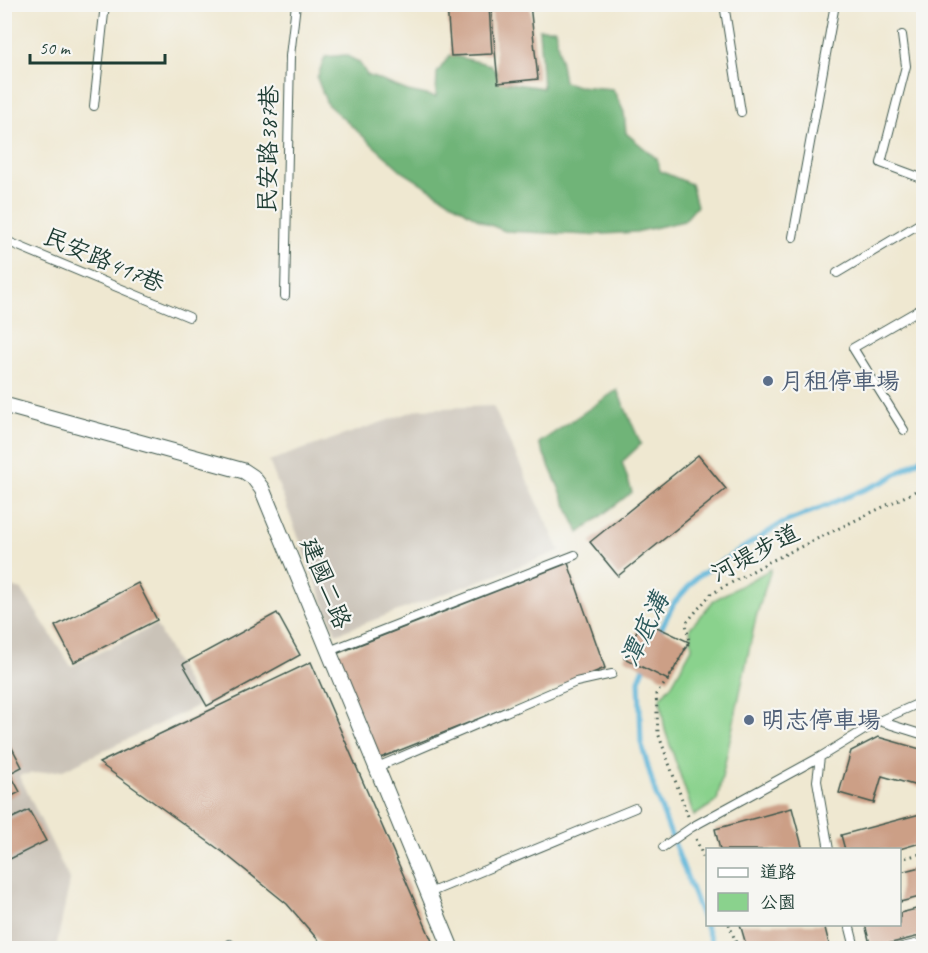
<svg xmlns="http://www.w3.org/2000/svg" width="928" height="953" viewBox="0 0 928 953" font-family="Caveat,'LXGW WenKai TC',sans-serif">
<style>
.industrial{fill:#cac3b8}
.green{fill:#8ad28d;stroke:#548860;stroke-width:1.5}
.forest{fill:#6fb478;stroke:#477856;stroke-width:1.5}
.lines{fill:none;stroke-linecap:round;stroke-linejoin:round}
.stream{stroke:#5ab4d8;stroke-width:5}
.building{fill:#cc9f86}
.service-casing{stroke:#3e574c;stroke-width:10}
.minor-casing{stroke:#3e574c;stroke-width:17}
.path{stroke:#3e574c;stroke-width:3;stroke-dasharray:1.5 4.5;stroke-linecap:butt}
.service{stroke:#fff;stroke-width:8}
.minor{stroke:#fff;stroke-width:15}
.service-dot{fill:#5c6f8a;stroke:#f6f6f2;stroke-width:2}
.labels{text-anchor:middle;stroke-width:4.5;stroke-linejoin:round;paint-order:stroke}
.street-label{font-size:24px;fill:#1f3d34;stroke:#f6f6f2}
.service-label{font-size:24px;fill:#4e5e75;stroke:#f6f6f2;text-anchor:start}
.water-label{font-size:26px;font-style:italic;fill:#2e5b5d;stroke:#f6f6f2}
</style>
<rect width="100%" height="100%" fill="#f6f6f2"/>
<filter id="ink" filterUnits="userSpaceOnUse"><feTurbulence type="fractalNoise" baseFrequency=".0167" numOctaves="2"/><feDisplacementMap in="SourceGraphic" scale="12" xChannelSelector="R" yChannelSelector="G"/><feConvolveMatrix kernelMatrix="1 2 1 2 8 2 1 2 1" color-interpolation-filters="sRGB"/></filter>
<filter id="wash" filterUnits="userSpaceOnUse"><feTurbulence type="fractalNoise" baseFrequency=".008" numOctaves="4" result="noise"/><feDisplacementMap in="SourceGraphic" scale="24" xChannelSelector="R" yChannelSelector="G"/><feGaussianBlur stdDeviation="1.35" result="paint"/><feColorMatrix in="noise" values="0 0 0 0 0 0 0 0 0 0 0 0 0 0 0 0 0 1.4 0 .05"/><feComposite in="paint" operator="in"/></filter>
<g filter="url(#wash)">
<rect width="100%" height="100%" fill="#efe8d1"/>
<path class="industrial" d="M493,406L560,551L336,634L269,461L420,409Z
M4,585L22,590L71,666L156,625L199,705L63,770L19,775L70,881L56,948H5Z"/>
<path class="green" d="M771,569L756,617L717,801L694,816L665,730L660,698L672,684L692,648L690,628L714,600Z"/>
<path class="forest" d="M539,29H555L564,82L578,86L613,89L624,112L626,133L657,159L660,171L691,184L697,206L684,221L636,232L589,235L505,231L483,222L403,172L327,104L317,78L325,57L345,55L359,62L367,75L408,91L436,97L437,73L450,55L491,65L503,82L543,88Z
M617,390L641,444L622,462L632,492L579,533L539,443Z"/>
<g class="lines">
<path class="stream" d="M658,635L674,603L697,577L779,525L885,481L924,457
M646,663L639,680L641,742L656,795L714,948"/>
</g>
<g id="blocks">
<path class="building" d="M505,4H530L538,79L498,83L491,6Z
M447,5H489L492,54L451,56Z
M698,455L726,489L618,576L590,542Z
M568,563L605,668L378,759L336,654Z
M138,583L157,620L74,662L55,626Z
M277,613L300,655L207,706L183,664Z
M642,620L689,642L668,680L624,658Z
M311,662L435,948H325L287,904L224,853L99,763Z
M878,737L924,750V788L882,776L874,803L839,793L851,751Z
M9,742L22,767L10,773L20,792L4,800V745Z
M792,808L803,850H720L715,829Z
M29,810L46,841L4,862V822Z
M924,813V842L896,850H845L841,835Z
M924,866V896L900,902V872Z
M924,907V935L871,948L865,924H900V913Z
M740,924H824L830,948H747Z"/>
</g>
</g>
<g filter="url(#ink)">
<use href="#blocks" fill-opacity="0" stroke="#3e574c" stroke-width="1.5"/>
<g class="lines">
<defs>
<path id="service" d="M724,4L741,112
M902,35L906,66L881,163L924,179
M94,106L105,4
M793,237L835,4
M4,240L189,317
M837,273L924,221
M285,296L290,56L296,4
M904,430L853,348L924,307
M329,651L575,555
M879,721L924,735
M820,757L817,781L829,850
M375,768L576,682L612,674
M663,847L692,827L820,757L879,721L924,701
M429,893L635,808
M849,924L855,948
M230,944L232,948
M898,948L924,942"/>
<path id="minor" d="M4,405L244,471L253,477L262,489L451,948"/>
</defs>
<use href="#service" class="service-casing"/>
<use href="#minor" class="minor-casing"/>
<path class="path" d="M688,816L658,733L656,694L668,680L689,642L686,623L711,594L767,563L914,492L924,485
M696,839L708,869
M900,859L924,853
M729,924L738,948"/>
<use href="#service" class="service"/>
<use href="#minor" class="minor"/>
</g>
</g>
<g class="service-dot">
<circle cx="768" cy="381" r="6"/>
<circle cx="749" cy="720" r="6"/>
</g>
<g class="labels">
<g class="street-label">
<text transform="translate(268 149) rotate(-89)" y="8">民安路387巷</text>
<text transform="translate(104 260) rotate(23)" y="8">民安路417巷</text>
<text transform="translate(755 553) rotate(-28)" y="8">河堤步道</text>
<text transform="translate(326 583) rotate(68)" y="8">建國二路</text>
</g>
<g class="service-label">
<text x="780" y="389">月租停車場</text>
<text x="761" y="728">明志停車場</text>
</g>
<g class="water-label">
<text transform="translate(644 629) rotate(-64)" y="9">潭底溝</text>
</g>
</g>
<rect width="928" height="953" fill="none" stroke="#f6f6f2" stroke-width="24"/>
<rect x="706" y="848" width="195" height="78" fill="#f6f6f2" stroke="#a0aca6" stroke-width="1.5"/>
<rect x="718" y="868" width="30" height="9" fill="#ffffff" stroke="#a0aca6" stroke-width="1.5"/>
<text x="760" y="878" font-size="18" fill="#1f3d34">道路</text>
<rect x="718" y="893" width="30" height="18" fill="#8ad28d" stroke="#a0aca6" stroke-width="1.5"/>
<text x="760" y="908" font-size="18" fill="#1f3d34">公園</text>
<path d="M30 54v9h135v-9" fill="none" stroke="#1f3d34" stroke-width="3"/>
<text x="39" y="54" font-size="18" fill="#1f3d34" stroke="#f6f6f2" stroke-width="4.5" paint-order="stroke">50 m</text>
</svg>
